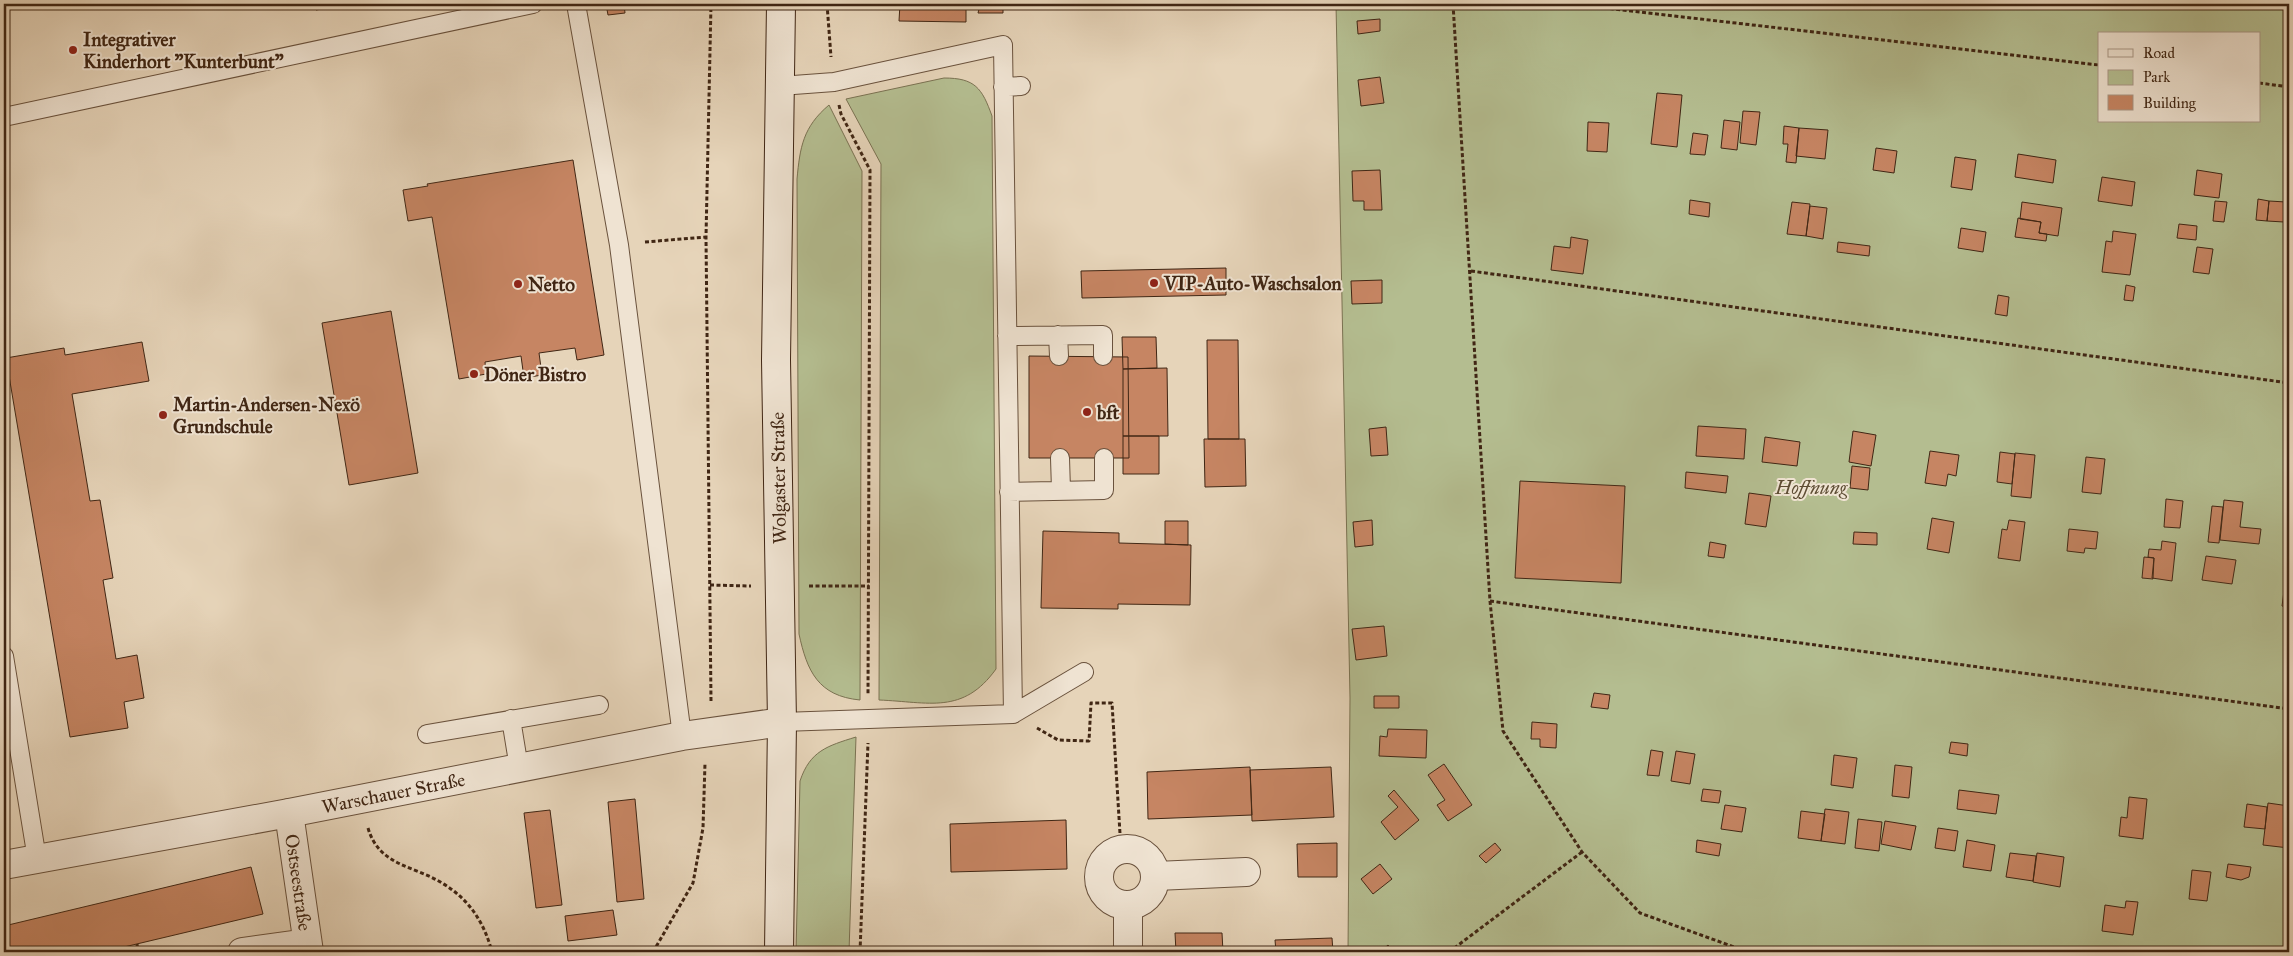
<svg xmlns="http://www.w3.org/2000/svg" width="2293" height="956" viewBox="0 0 2293 956" font-family="'IM FELL Great Primer',serif">
<style>
.green{fill:#b4bd90;stroke:#7a7252;fill-rule:evenodd}
.building{fill:#c68563;stroke:#402614}
.lines{fill:none;stroke-linecap:round;stroke-linejoin:round}
.lane-casing{stroke:#6a523d;stroke-width:20}
.street-casing{stroke:#6a523d;stroke-width:30}
.secondary-casing{stroke:#402614;stroke-width:30}
.path{stroke:#402614;stroke-width:3;stroke-dasharray:4 2.5;stroke-linecap:butt}
.lane{stroke:#efe3d2;stroke-width:18}
.street{stroke:#efe3d2;stroke-width:28}
.secondary{stroke:#efe3d2;stroke-width:28}
.poi-dot{fill:#8f2418;stroke:#efe3d2;stroke-width:2}
.labels{text-anchor:middle;stroke-width:4;stroke-linejoin:round;paint-order:stroke}
.poi-label{font-size:19px;font-weight:bold;fill:#402614;stroke:#efe3d2;text-anchor:start}
.street-label{font-size:19px;fill:#402614;stroke:#efe3d2}
.park-label{font-size:19px;font-style:italic;fill:#5d4c33;stroke:#efe3d2}
</style>
<rect width="100%" height="100%" fill="#e6d4b9"/>
<filter id="stains"><feTurbulence type="fractalNoise" baseFrequency=".004" numOctaves="4"/><feColorMatrix values="0 0 0 0 .2 0 0 0 0 .09 0 0 0 0 .02 0 0 0 .5 -.17"/></filter>
<radialGradient id="worn" r=".72"><stop offset=".6" stop-color="#630" stop-opacity="0"/><stop offset="1" stop-color="#630" stop-opacity=".3"/></radialGradient>
<path class="green" d="M1336,4H2289V952H1348L1350,698ZM2099,34H2259V121H2099Z
M944,78C975,78 982,88 992,116L996,669C963,715 929,702 879,700L881,164L846,99Z
M829,105L862,171L860,700C818,696 807,671 799,634L797,179C800,147 803,127 829,105Z
M856,737L849,952H796L800,781C810,751 827,746 856,737Z"/>
<path class="building" d="M315,4H349L316,10Z
M606,4H624L625,13L608,15Z
M900,4H1003V13H978L979,9H966V22L899,21Z
M1380,19V31L1358,34L1357,21Z
M1380,77L1384,103L1361,106L1358,80Z
M1657,93L1682,95L1677,147L1651,144Z
M1743,111L1760,112L1756,145L1740,143Z
M1724,120L1740,122L1737,150L1721,148Z
M1588,122L1609,123L1607,152L1587,151Z
M1784,126L1799,128L1796,163L1786,162L1788,144H1783Z
M1799,128L1828,130L1825,159L1796,156Z
M1693,133L1708,135L1705,155L1690,154Z
M1876,148L1897,151L1894,173L1873,170Z
M2018,154L2056,160L2053,183L2015,177Z
M1955,157L1976,160L1972,190L1951,187Z
M573,160L604,355L577,360L575,348L539,353L542,375L524,378L521,356L485,362L486,374L459,379L432,217L408,221L403,190L428,186L427,184Z
M1380,170L1382,210H1364V201H1353L1352,171Z
M2197,170L2222,174L2219,198L2194,195Z
M2102,177L2135,182L2132,206L2098,201Z
M2258,199L2269,201L2267,221L2256,220Z
M1690,200L1710,203L1709,217L1689,214Z
M2215,201L2227,202L2224,222L2213,221Z
M2269,201L2286,202L2284,222L2267,221Z
M1792,202L1810,204L1806,236L1787,234Z
M2022,202L2062,208L2058,236L2039,233L2041,222L2020,219Z
M1810,206L1827,208L1823,239L1806,236Z
M2018,218L2041,222L2039,233L2047,234L2046,241L2015,237Z
M2179,224L2197,226L2196,240L2177,238Z
M1961,228L1986,232L1983,252L1958,248Z
M2113,231L2136,234L2130,275L2102,272L2106,241L2112,242Z
M1571,237L1588,240L1583,274L1551,270L1554,246L1570,248Z
M1838,242L1870,246L1869,256L1837,252Z
M2197,247L2213,249L2209,274L2193,272Z
M1226,268V295L1082,298L1081,271Z
M1382,280V303L1352,304L1351,281Z
M2126,285L2135,287L2133,301L2124,300Z
M1998,295L2009,297L2007,316L1995,314Z
M391,311L418,473L349,485L322,323Z
M1122,337H1156L1157,368L1123,369Z
M1207,340H1238L1239,439H1208Z
M142,342L149,381L72,394L90,501L100,500L113,578L103,580L116,659L137,655L144,698L124,702L128,728L70,737L6,358L64,348L65,355Z
M1029,356L1128,357L1129,458H1029Z
M1167,368L1168,436H1123V369Z
M1698,426L1746,429L1744,459L1696,456Z
M1386,427L1388,455L1371,456L1369,429Z
M1853,431L1876,435L1871,466L1849,462Z
M1123,436H1159V474H1123Z
M1765,437L1800,442L1797,466L1762,462Z
M1204,439H1245L1246,486L1205,487Z
M1930,451L1959,455L1956,476L1948,474L1946,486L1925,483Z
M2000,452L2015,454L2012,484L1997,482Z
M2015,453L2035,455L2031,498L2011,496Z
M2086,457L2105,459L2101,494L2082,492Z
M1852,466L1870,468L1868,490L1850,488Z
M1686,472L1728,476L1726,493L1685,488Z
M1520,481L1625,486L1621,583L1515,578Z
M1749,493L1771,496L1766,527L1745,524Z
M2166,499L2183,501L2180,528L2164,527Z
M2224,500L2243,502L2240,527L2261,529L2259,544L2220,540Z
M2212,506L2223,507L2219,543L2208,542Z
M1932,518L1954,522L1949,553L1927,549Z
M1372,520L1373,545L1355,547L1353,522Z
M2009,520L2025,522L2020,561L1998,558L2002,529L2007,530Z
M1165,521H1188V545L1165,544Z
M2069,529L2098,532L2096,549L2085,548L2084,553L2067,551Z
M1043,531L1119,533V543L1191,545L1190,605L1118,604V609L1041,608Z
M1854,532L1877,533V545L1853,544Z
M2162,541L2176,543L2172,581L2152,578L2154,558L2148,557L2149,549L2161,550Z
M1710,542L1726,545L1724,558L1708,556Z
M2206,556L2236,560L2232,584L2202,580Z
M2144,557L2154,558L2153,579L2142,578Z
M2286,576L2289,577V608L2282,606Z
M1384,626L1387,656L1356,660L1352,629Z
M1594,693L1610,695L1608,709L1591,707Z
M1374,696H1399V708H1374Z
M1532,722L1557,724L1556,748L1540,747V739H1531Z
M1388,729L1427,730L1426,758L1379,756L1380,736L1387,737Z
M1951,742L1968,744L1967,756L1949,753Z
M1651,750L1663,752L1659,776L1647,775Z
M1676,751L1695,754L1690,784L1671,781Z
M1834,755L1857,758L1853,788L1831,785Z
M1444,764L1472,805L1448,821L1437,805L1445,800L1428,775Z
M1895,765L1912,767L1909,798L1892,796Z
M1250,767L1252,815L1148,819L1147,772Z
M1331,767L1334,817L1252,821L1250,770Z
M1703,789L1721,791L1719,803L1701,801Z
M1394,790L1419,820L1395,840L1381,822L1398,807L1388,796Z
M1959,790L1999,795L1996,814L1957,809Z
M2129,797L2147,799L2143,839L2119,836L2121,817L2127,818Z
M635,799L644,899L617,902L608,802Z
M2268,803L2289,806V848L2263,845Z
M2247,804L2267,807L2265,829L2244,827Z
M1725,805L1746,808L1742,832L1721,829Z
M1825,809L1849,812L1845,844L1821,841Z
M550,810L562,905L536,908L524,813Z
M1801,811L1825,814L1821,841L1798,838Z
M1858,819L1882,822L1879,851L1855,848Z
M1066,820L1067,869L951,872L950,824Z
M1885,821L1916,826L1911,850L1881,844Z
M1938,828L1958,831L1955,851L1935,848Z
M1697,840L1721,844L1719,856L1696,852Z
M1967,840L1995,845L1991,871L1963,867Z
M1337,843V877H1298L1297,844Z
M1495,843L1501,850L1486,863L1479,856Z
M2010,853L2036,856L2033,881L2006,877Z
M2037,853L2064,857L2060,887L2033,882Z
M1380,864L1392,879L1373,894L1361,879Z
M2228,864L2251,867L2249,877L2241,880L2226,877Z
M251,867L263,914L103,952H6L4,926Z
M2192,870L2211,872L2207,901L2189,899Z
M2126,901L2138,902L2133,935L2102,931L2105,905L2125,908Z
M613,910L617,935L568,941L565,916Z
M1175,933H1222L1223,952H1176Z
M1332,938L1333,952H1276L1275,940Z
M1388,945L1394,952H1380Z
M1066,948L1067,952H1013V949Z"/>
<g class="lines">
<defs>
<path id="lane" d="M576,4L619,245L682,736
M780,86L834,82L1003,45L1013,714L782,722
M1003,87L1021,86
M4,117L533,4
M1058,335L1059,356
M1007,336L1103,335V356
M1060,458L1061,490
M1009,492L1104,490V458
M4,656L37,859
M1013,714L1084,672
M511,719L519,768
M427,734L599,705"/>
<g id="street">
<path id="s1" d="M289,813L309,952"/>
<circle cx="1127" cy="877" r="28"/>
<path id="s2" d="M4,865L289,813L682,736L782,722"/>
<path d="M1156,876L1246,872"/>
<path d="M1128,906V952"/>
<path d="M242,952L307,943"/>
</g>
<path id="secondary" d="M779,952L782,722L776,360L781,4"/>
</defs>
<use href="#lane" class="lane-casing"/>
<use href="#street" class="street-casing"/>
<use href="#secondary" class="secondary-casing"/>
<path class="path" d="M827,4L831,57
M1453,4L1490,601L1503,731L1582,852L1640,913L1748,952
M1571,4L2099,65
M2259,83L2289,87
M839,105L841,114L870,170L868,694
M645,242L706,237
M1471,271L2289,383
M710,585L751,586
M809,586H869
M1490,601L2289,709
M711,701L706,237L711,4
M1037,728L1058,740L1089,741L1091,703H1112L1121,850
M368,828C379,866 413,865 442,883C469,899 484,922 492,952
M137,944L138,952
M419,952L439,950L447,952
M653,952L693,883L703,828L705,763
M860,952L868,743
M1449,952L1582,852"/>
<use href="#lane" class="lane"/>
<use href="#street" class="street"/>
<use href="#secondary" class="secondary"/>
</g>
<g class="poi-dot">
<circle cx="73" cy="50" r="5"/>
<circle cx="1154" cy="283" r="5"/>
<circle cx="518" cy="284" r="5"/>
<circle cx="474" cy="374" r="5"/>
<circle cx="1087" cy="412" r="5"/>
<circle cx="163" cy="415" r="5"/>
</g>
<g class="labels">
<g class="poi-label">
<text x="83" y="46">Integrativer<tspan x="83" dy="22">Kinderhort "Kunterbunt"</tspan></text>
<text x="1164" y="290">VIP-Auto-Waschsalon</text>
<text x="528" y="291">Netto</text>
<text x="484" y="381">Döner Bistro</text>
<text x="173" y="411">Martin-Andersen-Nexö<tspan x="173" dy="22">Grundschule</tspan></text>
<text x="1097" y="419">bft</text>
</g>
<g class="street-label">
<text transform="translate(778 478) rotate(-91)" y="7">Wolgaster Straße</text>
<text dy="7" stroke="none"><textPath href="#s2" startOffset="396">Warschauer Straße</textPath></text>
<text dy="7" stroke="none"><textPath href="#s1" startOffset="70">Ostseestraße</textPath></text>
</g>
<g class="park-label">
<text x="1811" y="494">Hoffnung</text>
</g>
</g>
<rect width="2293" height="956" fill="none" stroke="#e6d4b9" stroke-width="20"/>
<rect x="5" y="5" width="2283" height="946" fill="none" stroke="#402614" stroke-width="2.5"/>
<rect x="10" y="10" width="2273" height="936" fill="none" stroke="#402614"/>
<rect x="2098" y="32" width="162" height="90" fill="#efe3d2" stroke="#a99786"/>
<rect x="2108" y="49" width="25" height="8" fill="#efe3d2" stroke="#a99786"/>
<text x="2143" y="58" font-size="15" fill="#402614">Road</text>
<rect x="2108" y="70" width="25" height="15" fill="#b4bd90" stroke="#a99786"/>
<text x="2143" y="82" font-size="15" fill="#402614">Park</text>
<rect x="2108" y="95" width="25" height="15" fill="#c68563" stroke="#a99786"/>
<text x="2143" y="108" font-size="15" fill="#402614">Building</text>
<rect width="100%" height="100%" filter="url(#stains)"/>
<rect width="100%" height="100%" fill="url(#worn)"/>
</svg>
